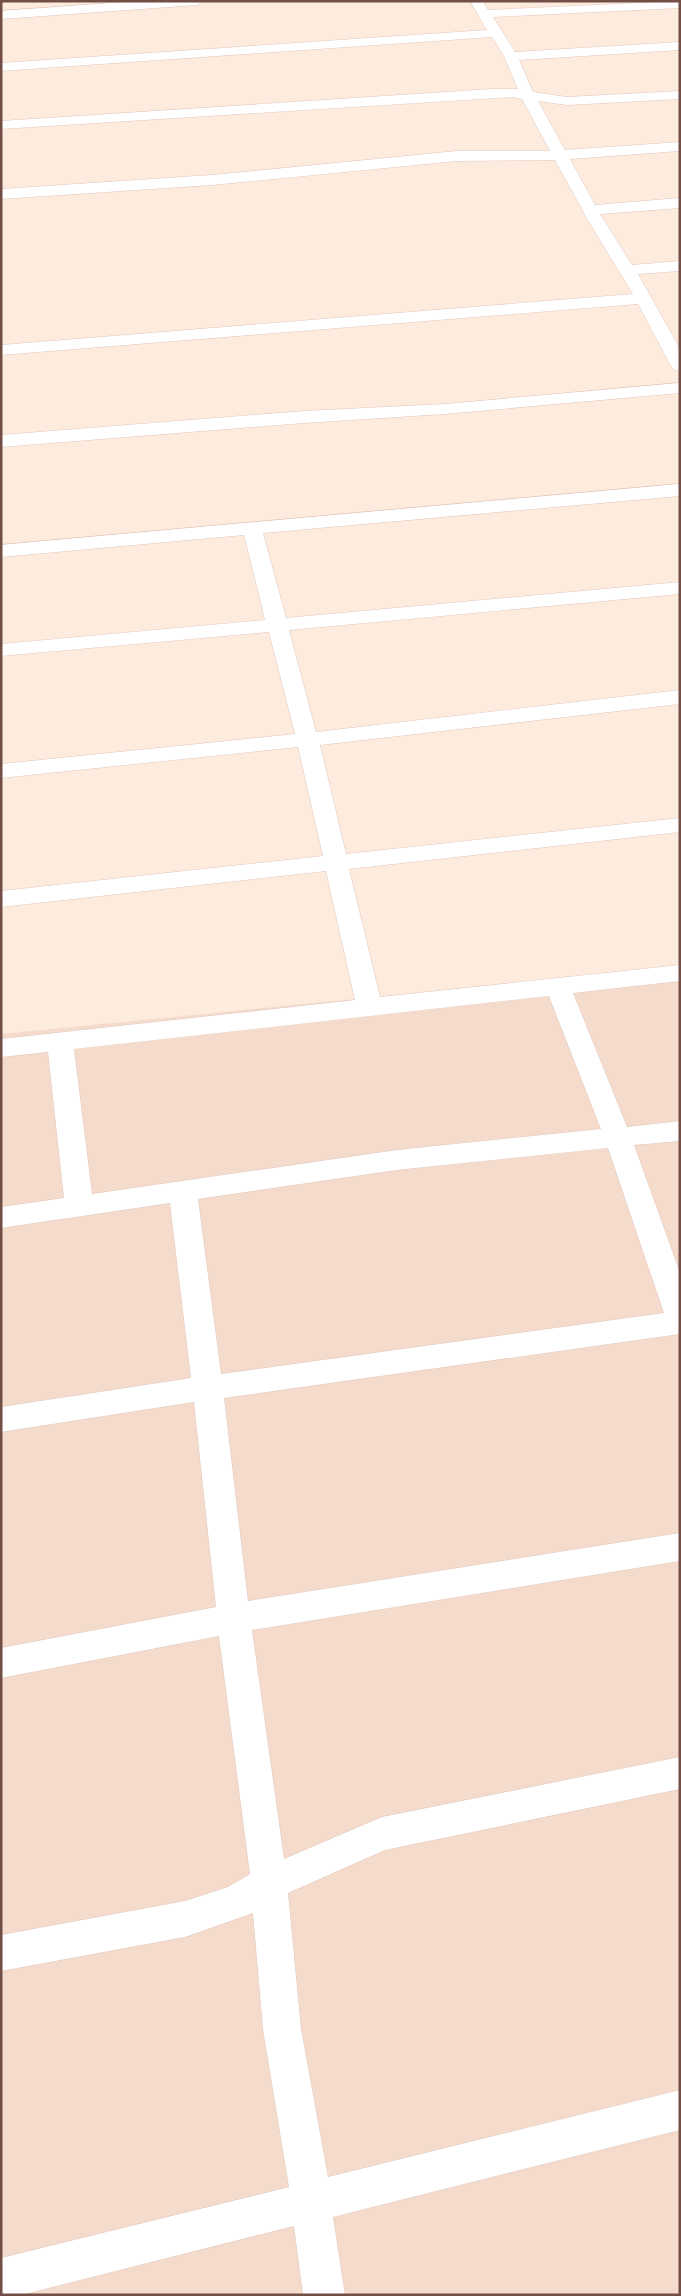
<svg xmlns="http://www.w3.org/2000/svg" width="681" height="2296" viewBox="0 0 681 2296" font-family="Karla,sans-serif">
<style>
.residential{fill:#f4dbcc}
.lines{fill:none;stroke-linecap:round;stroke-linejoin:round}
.minor-casing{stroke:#e2c7bd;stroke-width:1}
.minor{fill:#fff;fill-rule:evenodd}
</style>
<rect width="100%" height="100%" fill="#fdebde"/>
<path class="residential" d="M680,967V2295H1V1034Z"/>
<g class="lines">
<defs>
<path id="minor" d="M138,1H203L197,5L1,19V11Z
M470,1H483L488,10L680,1V8L493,17L515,52L680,42V50L519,60L533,92L567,97L680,91V99L567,105L538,101L565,150L680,142V151L570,159L595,205L680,198V208L600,214L632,265L680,261V271L638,274L680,349V371L674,370L671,366L638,304L1,355V345L633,294L589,222L555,160L457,161L212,185L1,199V189L212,175L457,151H550L522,99L513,97L1,129V121L492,89H518L504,56L492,37L1,71V63L487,30Z
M680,383V393L445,414L304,423L1,447V435L304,411L445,404Z
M680,484V496L263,533L286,618L680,582V594L289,630L316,732L680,690V704L320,745L346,854L680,818V832L349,869L380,997L680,965V981L573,993L627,1127L680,1121V1141L634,1145L680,1273V1334L224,1398L248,1601L680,1533V1561L252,1630L284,1859L382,1817L680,1757V1789L385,1850L288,1893L301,2029L328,2177L680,2090V2130L333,2217L345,2295H303L294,2226L21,2295H1V2258L289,2187L263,2029L253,1913L185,1937L1,1971V1935L185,1901L228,1887L250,1874L219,1636L1,1678V1648L216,1607L194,1402L1,1432V1407L191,1378L170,1203L1,1228V1207L64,1198L48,1052L1,1057V1039L355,1000L326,871L1,907V891L323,856L298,747L1,778V764L295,734L269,632L1,656V644L265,620L244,535L1,557V545ZM549,996L601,1129L397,1150L92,1194L74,1049ZM608,1148L664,1313L221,1374L198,1199L397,1170Z"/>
</defs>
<use href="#minor" class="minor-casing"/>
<use href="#minor" class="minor"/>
</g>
<rect width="681" height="2296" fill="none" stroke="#734e46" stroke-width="5"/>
</svg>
